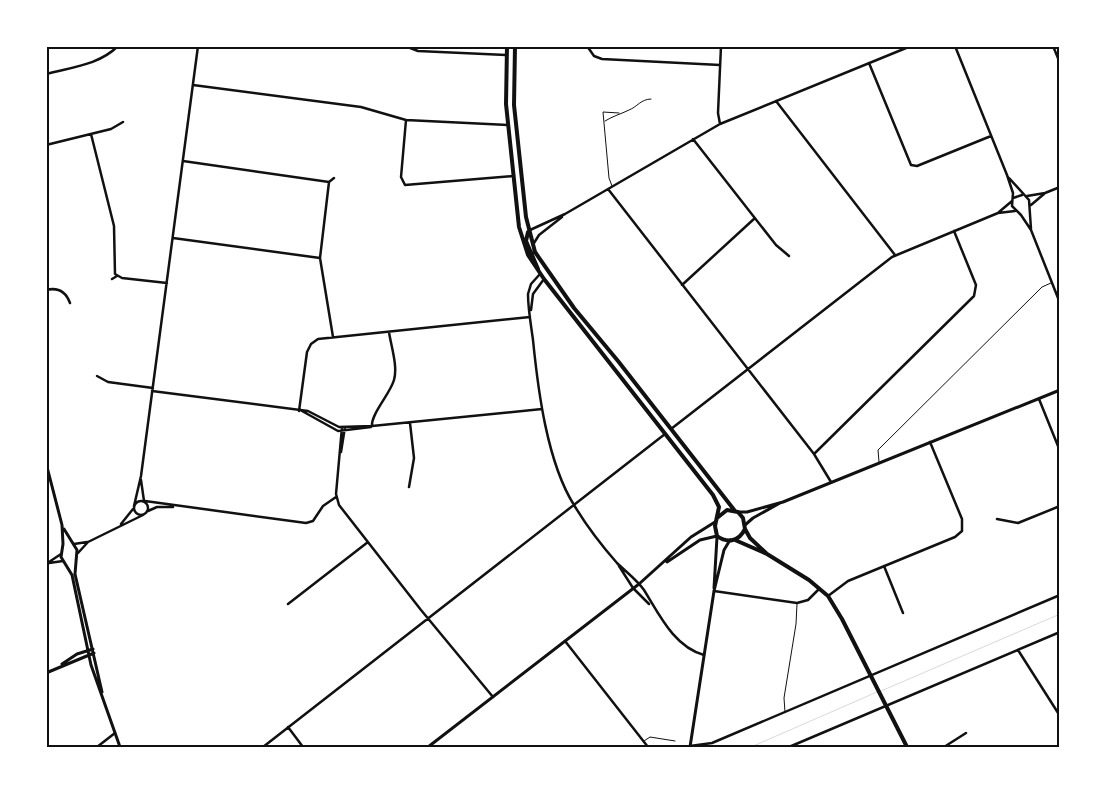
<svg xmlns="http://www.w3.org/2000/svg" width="1106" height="793" viewBox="0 0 1106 793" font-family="Figtree,sans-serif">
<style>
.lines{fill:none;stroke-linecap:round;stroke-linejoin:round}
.stream{stroke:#d9d9d9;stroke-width:1}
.service{stroke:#111;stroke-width:1}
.minor{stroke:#111;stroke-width:2.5}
.tertiary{stroke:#111;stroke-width:3}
.secondary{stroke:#111;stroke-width:4}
.neatline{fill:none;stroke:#111;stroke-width:2}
</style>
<rect width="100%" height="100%" fill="#fff"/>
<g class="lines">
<path class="stream" d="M881,691L1060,614
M751,747L877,692"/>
<path class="service" d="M605,121C613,116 621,114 629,110C637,107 641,99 651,99
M612,186L609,178L603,112L619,113
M879,462L878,450L1042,287L1051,283
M785,712L784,698L796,624L797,604
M644,741L650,737L675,741"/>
<path class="minor" d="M405,46L418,51L506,55
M587,46L594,56L602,59L720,65
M955,46L1007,175L1013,193L1012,206L1021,215L1031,230L1060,303
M1053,46L1060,63
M869,63L911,165L917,166L991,136
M46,74C72,67 99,65 118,46
M193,85L361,107L406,120L508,125
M776,101L895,255
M406,120L401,177L405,185L514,176
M720,124L718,113L721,46
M91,134L114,226L115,274L122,278L167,283
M693,139L776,245L789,256
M46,145L111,129L123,122
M183,161L329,182L320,258L333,337
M1009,178L1029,200L1031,229
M329,182L334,178
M608,189L814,454L831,482
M1027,196L1045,193L1060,187
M1013,198L1022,195
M1031,205L1044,194
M999,212L1012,201
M530,230L565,214L720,124L911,46
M173,238L320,258
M534,243L539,235L562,217
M540,274L531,284L528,294C528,309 531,325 533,340C538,390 547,462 574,505C586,525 602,546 617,563C626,572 636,579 644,590C659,614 674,647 704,655
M112,279L117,276
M682,285L755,218
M46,290C58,287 66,292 70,303
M531,310L533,294L544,279
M97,376L108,382L153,388
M152,391L308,411L339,427L372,426L542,409
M1039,399L1060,451
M299,411L307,352L311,344L318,339L530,317
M302,411L338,431L371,427
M372,426C371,414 390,394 394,380C398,366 391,346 389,332
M342,427L336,494L339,505L421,610L493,697
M671,429L892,257L998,213L1015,211
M341,452L345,427
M814,454L974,296L976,285L954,231
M141,480L144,501
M409,487L414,458L410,423
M134 508a7 7 0 1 1 14 0a7 7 0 1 1-14 0Z
M145,501L306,523L313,521L323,506L336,497
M134,506L141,476L198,46
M148,511L157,507H173
M997,519L1018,523L1060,506
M121,524L133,509
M74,544L87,542
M78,553L88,542L143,515
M49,563L63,561
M46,564L61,554
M619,566L633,588L649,604
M884,566L903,613
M714,591L797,603L808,600L819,589
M828,596L848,581L955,537L962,531V519L930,442
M288,604L368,542
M565,641L648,747
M1018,650L1060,716
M288,727L303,747
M690,746L712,743L1060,595
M97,747L115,733
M263,747L665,434
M789,747L1060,632
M944,747L966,733"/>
<path class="tertiary" d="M46,463L62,525L63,544L61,557L72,575L91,665L120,747
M738,512H747L783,502L1060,390
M745,525L753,518L780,503
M64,529L77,550L75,574L102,692
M667,562L700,540L717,536
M714,588L717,537
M62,664L77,654L93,649
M46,673L94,653
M428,747L639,584L691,537L715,522
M690,747L714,591L724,550L730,540"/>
<path class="secondary" d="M507,46L506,104L519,227L528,255L544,279L713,495L719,507L715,526L717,536C728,544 739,541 745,529L743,518L738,512L727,510L717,518
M515,46L514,105L526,217L535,252L574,308L618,361L735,511
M528,232L526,241L538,269
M745,529L750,538L766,553
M735,540L767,554L809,580L828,596L842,619L907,747"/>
</g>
<rect width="1106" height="793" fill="none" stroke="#ffffff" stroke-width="95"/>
<rect x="48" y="48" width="1010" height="698" class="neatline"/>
</svg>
